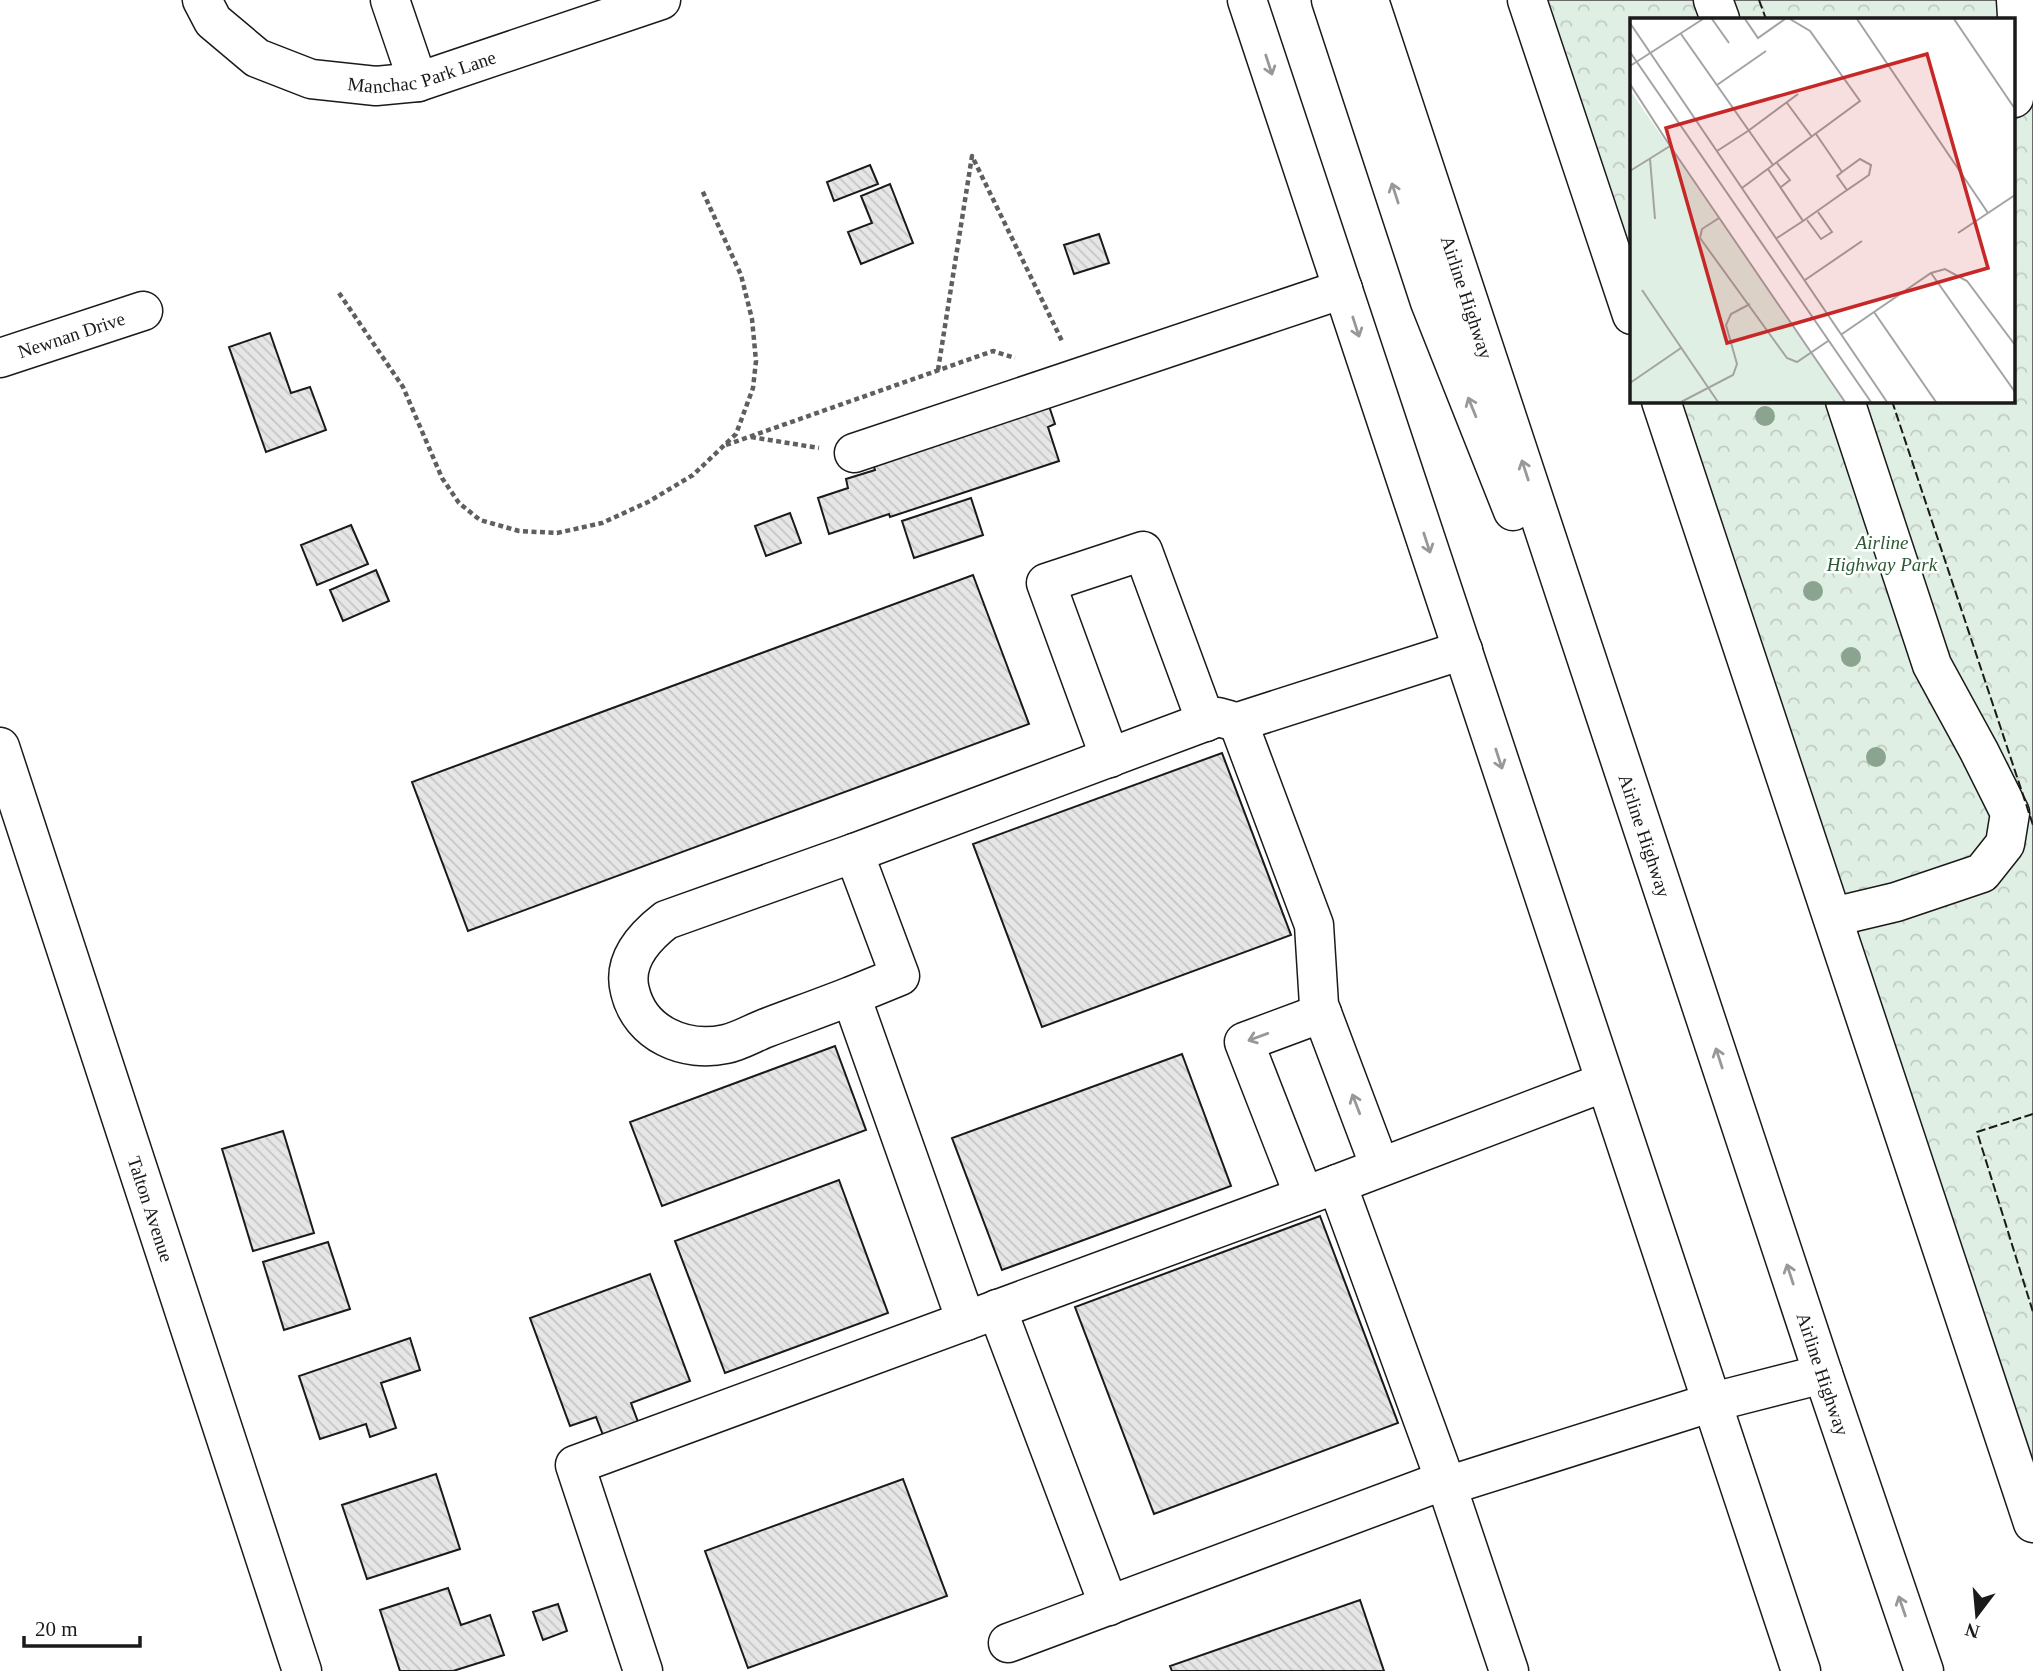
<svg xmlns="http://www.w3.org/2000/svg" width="2033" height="1671" viewBox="0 0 2033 1671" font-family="'Times New Roman',serif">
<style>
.park{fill:url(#park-crowns);stroke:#6a6a6a;stroke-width:2}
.building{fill:url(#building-back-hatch);stroke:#1a1a1a;stroke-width:2}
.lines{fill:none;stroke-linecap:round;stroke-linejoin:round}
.minor-casing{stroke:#1a1a1a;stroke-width:41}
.highway-casing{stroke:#1a1a1a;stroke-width:41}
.path{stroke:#5f5f5f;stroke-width:4.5;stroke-dasharray:5 3.5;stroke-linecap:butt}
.minor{stroke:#fff;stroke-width:38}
.highway{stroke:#fff;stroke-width:38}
.fence{stroke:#1a1a1a;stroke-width:2;stroke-dasharray:9 3.5;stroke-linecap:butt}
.tree{fill:#8aa48f}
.oneway{stroke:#989898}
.labels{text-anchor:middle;stroke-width:5;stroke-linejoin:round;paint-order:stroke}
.street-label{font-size:19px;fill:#1a1a1a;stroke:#fff}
.park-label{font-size:19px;font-style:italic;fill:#2b5a34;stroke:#fff}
.inset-road{fill:none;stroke:#a3a3a3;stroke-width:2}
.view{fill:#c62828;fill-opacity:0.15;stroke:#c62828;stroke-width:3.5}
.inset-edge{fill:none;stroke:#1a1a1a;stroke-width:3.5}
</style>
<defs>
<pattern id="park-crowns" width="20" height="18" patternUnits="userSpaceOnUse" patternTransform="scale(1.75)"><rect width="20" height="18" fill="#e0efe3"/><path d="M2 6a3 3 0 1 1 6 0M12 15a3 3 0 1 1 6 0" fill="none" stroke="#c0ccc2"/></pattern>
<pattern id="building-back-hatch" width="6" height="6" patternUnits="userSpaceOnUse" patternTransform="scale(1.75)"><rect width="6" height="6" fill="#e6e6e6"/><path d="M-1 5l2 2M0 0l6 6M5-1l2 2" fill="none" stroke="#c5c5c5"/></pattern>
</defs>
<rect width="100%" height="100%" fill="#fff"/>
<path class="park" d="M1538,0H2033V1484L1672,401H2014V19H1632V281Z"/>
<path class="building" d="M870,165L878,184L834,201L827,182Z
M890,184L913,243L861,264L848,232L872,223L861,196Z
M1099,234L1109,263L1074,274L1064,245Z
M270,333L291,393L310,387L326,430L266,452L229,347Z
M1049,406L1055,424L1048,427L1059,461L890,517L889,514L829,534L818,498L848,488L846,479L875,470L873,464Z
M971,498L983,535L914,558L902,521Z
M790,513L801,543L766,556L755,526Z
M351,525L368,564L317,585L301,545Z
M376,570L389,601L343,621L330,590Z
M973,575L1029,724L468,931L412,782Z
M1222,753L1291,935L1042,1027L973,844Z
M835,1046L866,1130L662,1206L630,1122Z
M1182,1054L1231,1186L1002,1270L952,1138Z
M283,1131L314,1233L253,1251L222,1149Z
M839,1180L888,1313L725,1373L675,1241Z
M1320,1216L1398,1423L1154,1514L1075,1307Z
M328,1242L350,1309L284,1330L263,1262Z
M650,1274L690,1381L631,1403L638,1422L603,1435L596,1417L570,1426L530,1318Z
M410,1338L420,1370L381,1383L396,1428L370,1437L366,1424L320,1439L299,1376Z
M436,1474L460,1549L367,1579L342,1505Z
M903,1479L947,1596L748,1668L705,1551Z
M448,1588L461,1625L490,1615L504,1655L453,1671H400L380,1610Z
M1360,1600L1384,1671H1172L1170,1666Z
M558,1604L567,1631L543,1640L533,1612Z"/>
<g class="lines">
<defs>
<g id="minor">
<path id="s1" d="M202,0L213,21L257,58L311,79L376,86L418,82L661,0"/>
<path d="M390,0L418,82"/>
<path d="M1527,0L1632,315"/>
<path d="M1713,0L1720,19"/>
<path d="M2014,98L2019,48L2016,0"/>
<path id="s2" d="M0,358L143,311"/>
<path d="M1661,401L2033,1523"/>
<path d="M854,453L1343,289"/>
<path id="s3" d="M0,747L302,1671"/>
<path d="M1110,758L1046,583L1143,551L1206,722"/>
<path d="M854,853L1218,717L1229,720"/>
<path d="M1833,917L1896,902L1982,873L2005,844L2010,813L1979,751L1932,665L1845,401"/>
<path d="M851,996C823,1007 795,1017 766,1028C753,1033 740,1041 726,1044C685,1053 640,1034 630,991C622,961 644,937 666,920L854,853L900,976L851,996L966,1321"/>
<path d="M1380,1167L1319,1005L1314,925L1238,722L1463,650"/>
<path d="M1304,1196L1244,1042L1322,1013"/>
<path d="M997,1309L1109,1606"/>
<path d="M1447,1486L1713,1402"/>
<path d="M1008,1643L1445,1480"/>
<path d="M643,1671L575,1465L1337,1184"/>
<path d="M1509,1671L1447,1486L1337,1184L1605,1082"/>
</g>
<g id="highway">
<path d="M1247,0L1801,1671"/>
<path d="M1331,0L1430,302L1513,511"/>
<path id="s4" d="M1369,0L1823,1374L1924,1671"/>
<path d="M1713,1402L1823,1374"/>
</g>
</defs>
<use href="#minor" class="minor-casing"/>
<use href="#highway" class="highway-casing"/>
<path class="path" d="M339,293L403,387L442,478L459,503L480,520L519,531L557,533L602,523L648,502L693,475L736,434L753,388L756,361L752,319L741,275L702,190
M938,370L972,156L1062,341
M751,437L819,448
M726,445L993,351L1015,358"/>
<use href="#minor" class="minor"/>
<use href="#highway" class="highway"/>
<path class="fence" d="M1759,0L1766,19
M1892,401L2033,825
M2033,1114L1977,1132L2033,1312"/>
</g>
<g class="tree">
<circle cx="1765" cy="416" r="10"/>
<circle cx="1813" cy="591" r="10"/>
<circle cx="1851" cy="657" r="10"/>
<circle cx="1876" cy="757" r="10"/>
</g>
<defs><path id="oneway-shaft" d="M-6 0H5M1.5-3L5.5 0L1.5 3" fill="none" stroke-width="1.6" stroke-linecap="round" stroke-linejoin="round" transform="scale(1.75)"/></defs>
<g class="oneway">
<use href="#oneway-shaft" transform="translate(1269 65) rotate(72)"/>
<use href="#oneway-shaft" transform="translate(1395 193) rotate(-108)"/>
<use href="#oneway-shaft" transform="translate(1356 327) rotate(72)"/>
<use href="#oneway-shaft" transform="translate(1472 407) rotate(-112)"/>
<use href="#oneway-shaft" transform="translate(1525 470) rotate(-108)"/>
<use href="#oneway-shaft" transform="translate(1427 543) rotate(72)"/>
<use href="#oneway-shaft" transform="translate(1499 759) rotate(72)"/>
<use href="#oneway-shaft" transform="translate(1258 1037) rotate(160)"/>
<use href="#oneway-shaft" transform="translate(1719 1058) rotate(-108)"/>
<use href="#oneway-shaft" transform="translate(1356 1104) rotate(-111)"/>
<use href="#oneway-shaft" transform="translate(1790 1274) rotate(-108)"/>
<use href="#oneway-shaft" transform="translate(1902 1606) rotate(-109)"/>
</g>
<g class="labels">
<g class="street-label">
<text dy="7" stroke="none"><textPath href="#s1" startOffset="252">Manchac Park Lane</textPath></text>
<text dy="7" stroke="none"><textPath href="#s4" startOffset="313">Airline Highway</textPath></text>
<text dy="7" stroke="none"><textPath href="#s2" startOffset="75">Newnan Drive</textPath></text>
<text dy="7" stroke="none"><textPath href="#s4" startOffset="880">Airline Highway</textPath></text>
<text dy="7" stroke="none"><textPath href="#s3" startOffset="486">Talton Avenue</textPath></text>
<text dy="7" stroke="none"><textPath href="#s4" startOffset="1447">Airline Highway</textPath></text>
</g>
<g class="park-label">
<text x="1882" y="549">Airline<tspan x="1882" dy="22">Highway Park</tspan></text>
</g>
</g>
<g transform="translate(1630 18)">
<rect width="385" height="385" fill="#fff"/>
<path d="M0,72L214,384H0Z" fill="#e0efe3"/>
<path d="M0,93L21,122L14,134L0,142Z" fill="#e0efe3"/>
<path class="inset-road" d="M82,1L99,25M115,1L128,20L155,1M227,1L358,195M324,1L385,91M0,5L257,384M51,16L143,147L112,170M0,34L241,384M0,48L73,1M0,66L40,128L0,153M87,67L136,33M157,85L182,119M118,113L168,76M186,116L212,154L207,158L217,172L239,157L241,147L230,141L212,154M40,128L215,384M87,133L118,113M20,141L25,201M147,145L160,162L151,169M143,147L230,83L180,13L160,1M138,151L173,203L147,220M89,200L72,211L70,220L157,340L167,344L198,323M177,202L191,221L202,214L188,194M173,203L217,172M328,215L385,177M301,255L385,374M175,262L232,223M12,272L88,384M244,294L306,384M212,316L301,255L315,251L337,263L385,327M0,365L51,330M51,384L103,357L107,346L96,307L101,296L120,286"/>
<path class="view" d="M297,36L358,250L97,325L36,110Z"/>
<rect width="385" height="385" class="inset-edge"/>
</g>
<g transform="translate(1977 1615) rotate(196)" stroke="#ffffff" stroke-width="5" paint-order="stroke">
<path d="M0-5L12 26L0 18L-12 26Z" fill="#1a1a1a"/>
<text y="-10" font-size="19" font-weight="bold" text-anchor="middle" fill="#1a1a1a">N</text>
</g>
<path d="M24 1636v10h116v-10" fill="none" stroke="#1a1a1a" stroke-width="3.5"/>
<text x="35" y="1636" font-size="21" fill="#1a1a1a" stroke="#ffffff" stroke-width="5" paint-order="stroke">20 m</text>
</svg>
